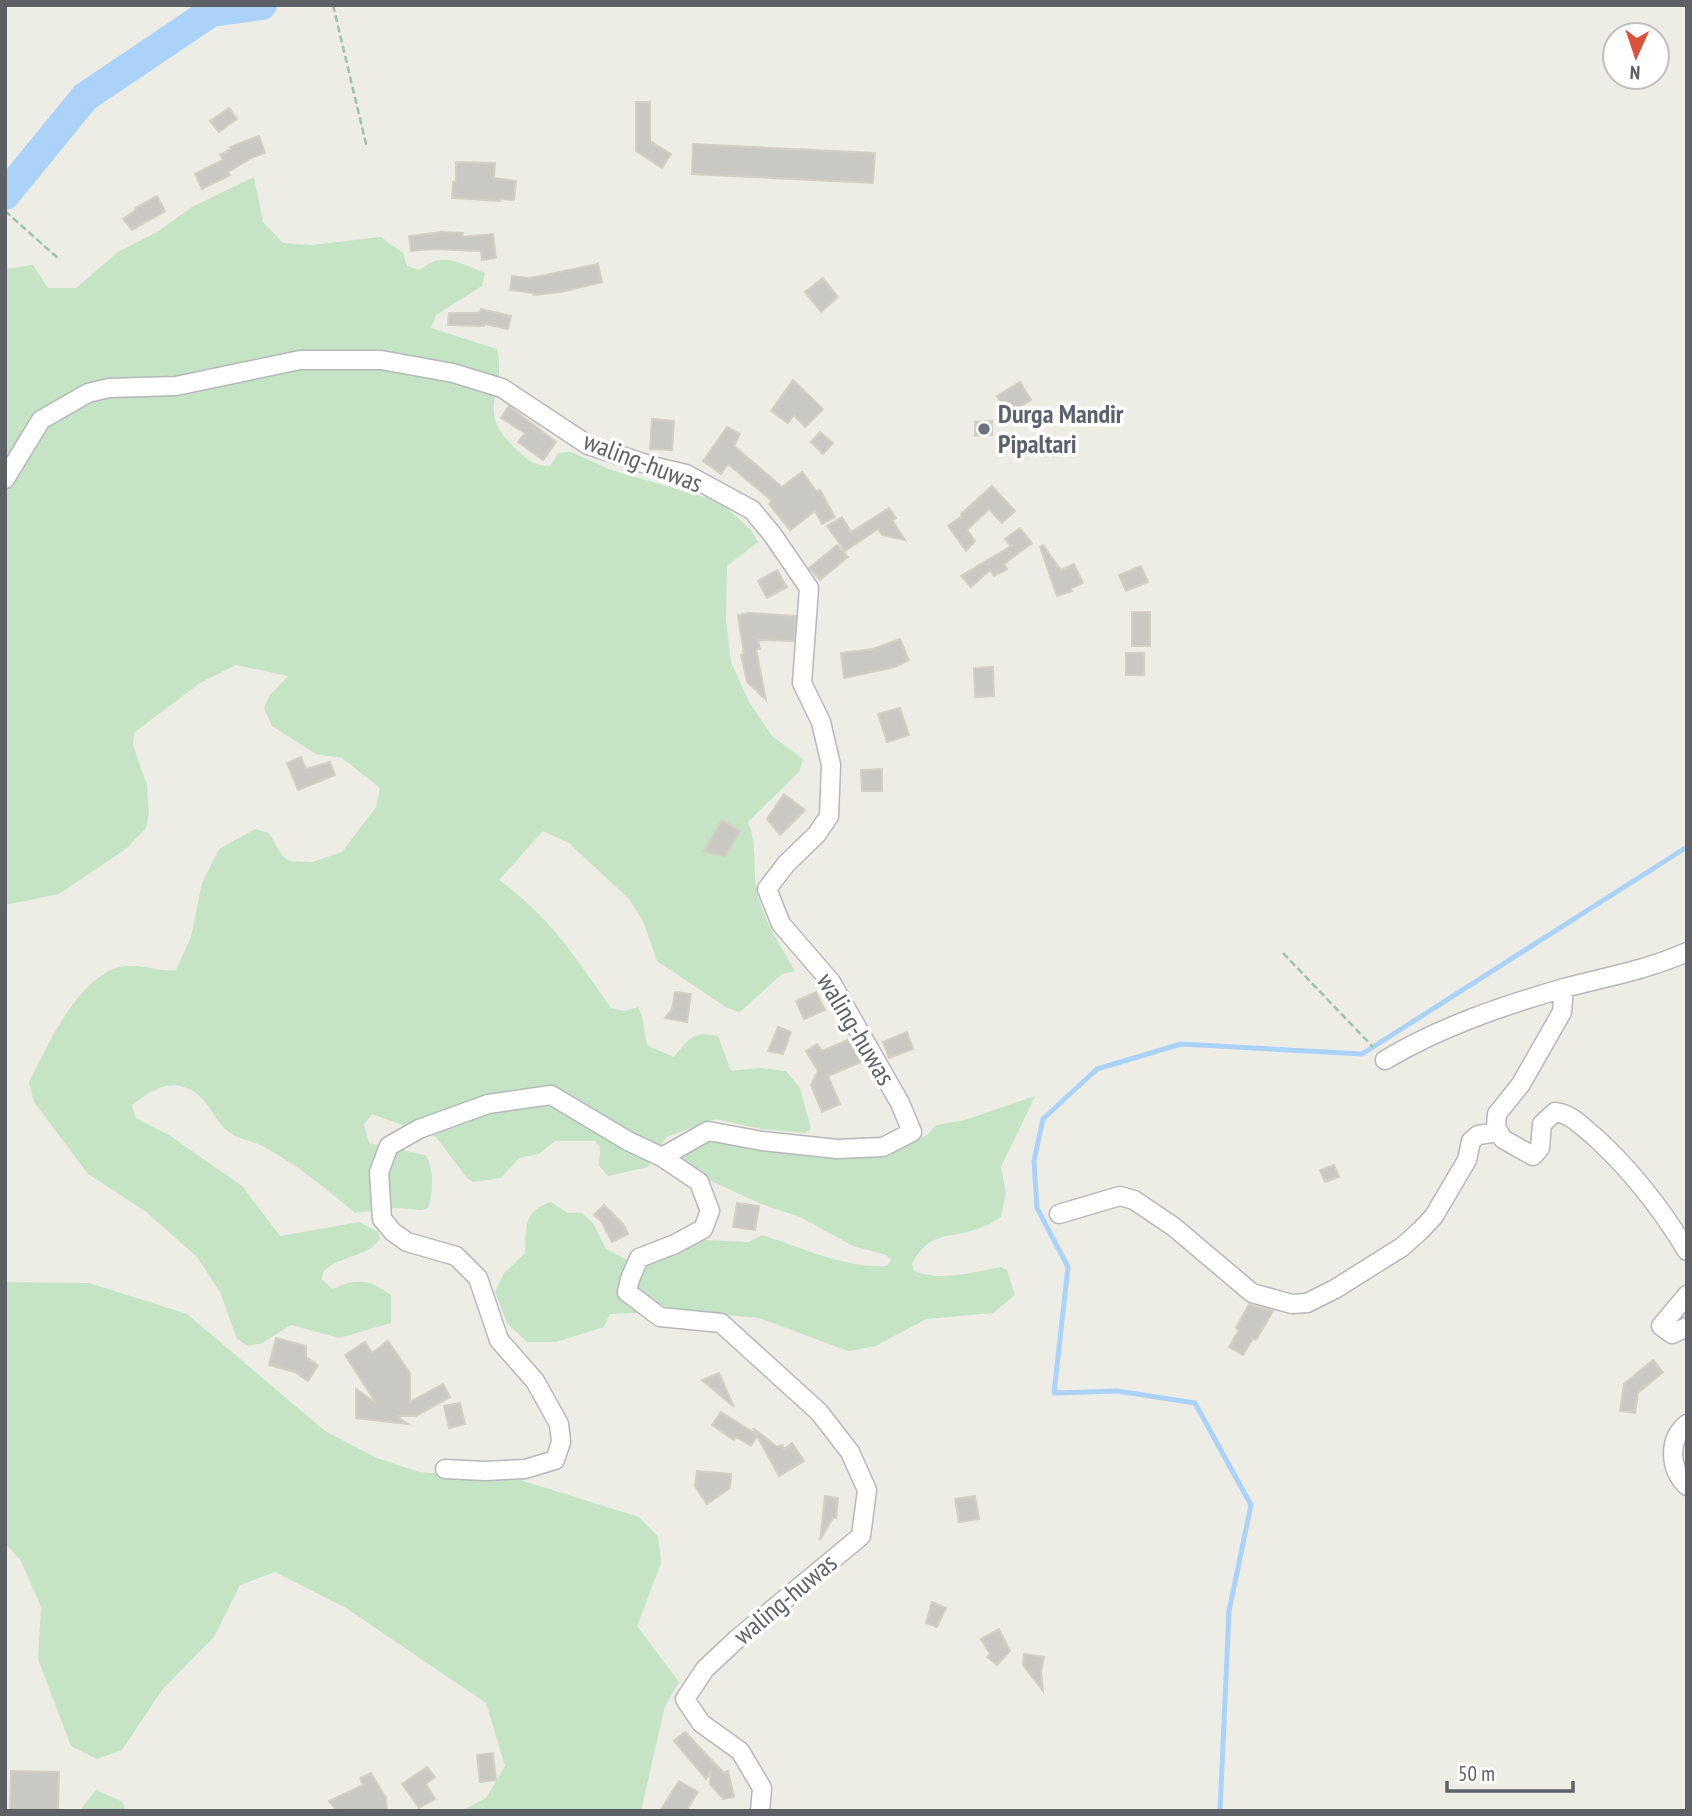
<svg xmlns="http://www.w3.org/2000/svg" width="1692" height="1816" viewBox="0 0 1692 1816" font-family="'PT Sans Narrow',sans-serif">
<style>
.green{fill:#c4e4c5}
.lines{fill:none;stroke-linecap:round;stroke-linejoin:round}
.stream{stroke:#abd3f9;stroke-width:5}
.river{stroke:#abd3f9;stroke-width:30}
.building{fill:#cac8c2;stroke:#d3cfc4;stroke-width:2}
.street-casing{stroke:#b6b7bb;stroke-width:21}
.path{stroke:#9cc2a9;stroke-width:2.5;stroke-dasharray:7 3.5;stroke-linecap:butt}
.street{stroke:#fff;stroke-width:18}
.worship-dot{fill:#6b7280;stroke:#fff;stroke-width:2.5}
.labels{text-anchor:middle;stroke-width:7;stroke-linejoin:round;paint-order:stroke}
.worship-label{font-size:26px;font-weight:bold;fill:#5b616d;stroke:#fff;text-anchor:start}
.street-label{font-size:26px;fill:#5d6065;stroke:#fff}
</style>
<rect width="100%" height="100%" fill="#eeede5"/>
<path class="green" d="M254,177L263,222L283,243L312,245L381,237L403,253L407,266L420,270C443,250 460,264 485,273L482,286L436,315L431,328L497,349C508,394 472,409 517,450C530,461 532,465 550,466L558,453L571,452L611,470L719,501L751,530L758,542L727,566L726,620L731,662L749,702L772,736L803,759L799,772L748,822C757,843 753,865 756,887C761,917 780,945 795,971L782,974L740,1012L727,1008L657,961L643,921L629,899L569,843L543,831L499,880C550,917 576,958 611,1008L625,1011L638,1007C645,1020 643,1032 648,1046L674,1057C689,1039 692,1031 718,1036L731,1071L759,1068L786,1071L800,1088L811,1129L805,1133L761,1129L716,1119L666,1137L648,1167L608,1176L599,1166L600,1147L595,1141H555L539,1154L519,1158L501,1178L473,1182L467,1178L436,1137L372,1114L364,1124L369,1143L425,1155C435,1167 433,1194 428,1208L422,1210L396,1208L355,1213C326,1189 298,1165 264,1147C254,1141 240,1140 230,1133C212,1121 209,1092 180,1086C162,1082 146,1095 132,1105L136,1118L169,1135L242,1186L280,1236L359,1222L378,1232L380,1239C365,1259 341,1254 323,1272L322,1279L332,1289C358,1278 368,1278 391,1295V1323L339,1338L291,1325L262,1343L248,1346L237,1339L220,1292L197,1257L145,1211L88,1174L34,1102L29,1082C47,1047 81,969 127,966C144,964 158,972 176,970L191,937L202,883L219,849L255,829L269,833L283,857L290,861L312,862L342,852L376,807L380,788L342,758L316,754L272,726L264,708L269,696L288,676L236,665L200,683L135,732L133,745L147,785L149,814L146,828L127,848L59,894L5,905V269L33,265L48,288H76L118,252L157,232L192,207Z
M1035,1096L1001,1167L1006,1193L1001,1217C994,1221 987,1226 980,1228C951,1239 929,1230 912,1264L914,1271C941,1282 973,1272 1001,1267L1007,1270L1015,1295L993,1313L926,1319L876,1346L848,1351L759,1318L681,1311L644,1300L637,1313L610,1314L604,1327L556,1342H527L507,1323L495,1292L504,1273L525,1253C526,1227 523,1211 551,1202L568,1213H582L593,1223L606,1249L637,1265L704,1240L749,1242L762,1235C801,1247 845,1269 887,1266L891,1260L886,1255L853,1246L800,1217L761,1204L698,1175L683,1163L681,1150L712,1135L881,1154L927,1135L936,1125L965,1120Z
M5,1282L89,1283L187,1314L325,1431L377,1458L419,1472L520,1480L639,1517L658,1536L661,1563L637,1626L679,1682L665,1706L641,1811H461L486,1798L505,1766L486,1703L346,1608L275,1572L240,1585L214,1637L162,1690L122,1750L97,1759L71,1746L38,1659L41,1607L21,1561L5,1543Z
M96,1790L123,1802L125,1811H79Z"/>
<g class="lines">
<path class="stream" d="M1220,1811L1229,1611L1251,1505L1195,1403L1117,1391L1054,1393L1068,1267L1037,1208L1034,1161L1043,1119L1097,1069L1181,1044L1362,1054L1687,847"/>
<path class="river" d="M5,195L85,97L211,12L262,5"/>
</g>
<path class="building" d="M636,102H650V141L671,154L662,168L636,151Z
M229,108L237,119L219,132L210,121Z
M259,136L265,153L253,157L228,172L230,175L202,189L195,174L223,160L220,155L231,149L230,147Z
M693,144L875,153L873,183L692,174Z
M456,162L495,163L494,178L516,181L514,200L500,199V201L452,198L453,182H456Z
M157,196L165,211L132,230L123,219L136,210L135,208Z
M441,232L463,233L462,237L493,234L496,258L482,260L481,251L432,249L411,251L409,236Z
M598,264L602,282L561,292L534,295L533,293L510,290L512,276L528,278L545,275Z
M823,278L838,297L821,312L805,292Z
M481,309L511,316L508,329L485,324L484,326L448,325L449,313H479Z
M793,380L823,409L805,427L794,415L788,423L771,411Z
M1020,382L1031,400L1008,414L997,396Z
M509,406L556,442L543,460L518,442L525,433L501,418Z
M652,419L674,421L672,450L650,449Z
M992,421V435L975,436V422Z
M727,427L740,434L734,446L782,487L802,472L817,492L820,490L835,517L822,524L815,511L790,530L769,504L772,501L728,464L721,474L703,461Z
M820,432L833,443L823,454L811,442Z
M992,486L1015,511L1002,523L989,509L967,530L975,541L966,551L948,526L962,516L961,514Z
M889,508L896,518L892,520L905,540L882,535L878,529L845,551L827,526L842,517L851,532Z
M1020,528L1032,543L1004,564L1007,569L994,576L990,570L971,587L961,576L1011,546L1005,539Z
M837,545L848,557L820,580L809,568Z
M1043,545L1061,570L1074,564L1083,583L1071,588L1072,591L1057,596L1040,547Z
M1141,566L1148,582L1126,591L1119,575Z
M777,570L787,587L767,598L758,581Z
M1132,612H1150V646H1132Z
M749,613L796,616L794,641L758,640L760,649H756L766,700L747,682L741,655L744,654L738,615Z
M900,639L909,660L895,667L844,678L841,653L873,649Z
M1126,653H1144V675H1126Z
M993,667L994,696L975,697L974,668Z
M900,708L909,735L887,742L878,714Z
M301,757L306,769L330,762L335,775L298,790L287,763Z
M882,769V791H862L861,770Z
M784,794L805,810L780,835L767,819Z
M722,820L740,831L725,856L704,851Z
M675,992L691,994L687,1022L665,1018L672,1009Z
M816,992L825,1010L804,1019L796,1001Z
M778,1027L791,1032L783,1054L768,1051Z
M907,1032L913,1049L889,1058L883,1042Z
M850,1039L861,1062L828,1076L840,1104L822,1112L811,1085L818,1071L806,1051L817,1044L822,1051Z
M1334,1165L1339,1177L1325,1182L1320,1170Z
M737,1203L759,1206L755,1230L733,1227Z
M604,1205L623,1224L628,1234L612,1242L601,1221L594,1215Z
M1249,1304L1273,1311L1256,1340L1253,1338L1243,1355L1229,1347L1239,1330L1236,1328Z
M276,1338L306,1346V1357L318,1365L308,1381L295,1372L269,1365Z
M388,1341L410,1373V1402L443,1384L450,1397L416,1416H397L408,1424L356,1418V1389L376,1403L345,1355L365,1342L372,1353Z
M1653,1360L1663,1372L1638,1393L1635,1413L1620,1411L1624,1384Z
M719,1373L734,1407L702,1380Z
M460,1403L465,1424L449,1428L444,1406Z
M721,1412L756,1434L753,1428L777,1447L782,1445L784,1449L792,1443L804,1461L779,1476L757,1436L751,1446L736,1437L734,1440L712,1425Z
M697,1471L731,1474L730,1488L707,1504L695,1486Z
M825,1496L838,1498L836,1518H833L820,1540Z
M975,1496L979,1519L959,1522L955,1499Z
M932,1602L946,1608L937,1627L926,1623Z
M999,1629L1010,1651L997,1665L987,1657L990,1654L981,1639Z
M1024,1654L1044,1657L1041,1672L1043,1691L1023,1665Z
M685,1732L724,1773L728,1771L734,1797L723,1799L710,1784L711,1771L706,1779L674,1741Z
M493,1753L496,1780L480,1782L477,1755Z
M427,1767L435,1777L426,1784L435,1799L419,1808L402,1784Z
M11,1771L59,1772L58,1811H10Z
M371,1773L386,1798L387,1811H337L329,1801L363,1785L360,1778Z
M679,1781L698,1792L686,1811H660Z"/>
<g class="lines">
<defs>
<path id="street" d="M5,479L41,420L88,393L109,388L176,386L300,360H381L453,373L502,388L588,445L652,466L686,474L752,510L772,534L809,588L802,683L821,722L831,765L829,816L817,834L786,864L767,889L781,924L831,982L900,1103L912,1132L883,1147L837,1149L762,1141L708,1131L662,1157L699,1182L710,1211L703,1229L675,1244L639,1258L630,1279L627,1292L660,1317L721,1323L819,1412L850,1452L867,1490L861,1536L737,1639L705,1669L685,1699L701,1723L740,1751L762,1788L760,1811
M1564,988L1562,1012L1521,1084L1497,1114L1496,1127L1503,1139L1533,1156L1540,1148L1542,1124L1555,1112C1572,1114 1581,1126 1595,1137C1632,1171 1661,1208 1687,1251
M1385,1060C1440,1027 1502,1006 1564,988C1605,977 1647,970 1687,952
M1059,1214L1120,1196L1134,1200L1174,1227L1252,1293L1292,1304L1307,1303L1335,1289L1402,1247L1421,1230L1434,1216L1467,1160L1471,1141L1478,1135L1498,1132
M1687,1295L1661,1326L1672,1334L1687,1327
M1687,1424C1667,1440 1670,1470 1687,1486
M445,1469L485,1471L525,1469L555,1460L561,1442L559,1424L535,1381L499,1340L478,1278L456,1256L407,1242L393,1232L382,1219L379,1172L389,1146L419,1129L488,1104L551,1095L628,1141L662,1157"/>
</defs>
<use href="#street" class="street-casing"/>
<path class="path" d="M333,5L367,148
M5,211L60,260
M1283,953L1373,1047"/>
<use href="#street" class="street"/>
</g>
<circle class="worship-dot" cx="984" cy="429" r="7"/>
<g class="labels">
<g class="worship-label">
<text x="998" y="423">Durga Mandir<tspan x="998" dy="30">Pipaltari</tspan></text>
</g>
<g class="street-label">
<text transform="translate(643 462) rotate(21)" y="9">waling-huwas</text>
<text transform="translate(856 1029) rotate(59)" y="9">waling-huwas</text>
<text transform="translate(785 1599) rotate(-40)" y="9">waling-huwas</text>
</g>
</g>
<rect width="1692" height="1816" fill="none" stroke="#5d6065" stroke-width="14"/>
<g transform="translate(1636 56) rotate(183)"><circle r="33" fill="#ffffff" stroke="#bebfc1" stroke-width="2"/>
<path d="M0-5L12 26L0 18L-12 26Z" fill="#dd503c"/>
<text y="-10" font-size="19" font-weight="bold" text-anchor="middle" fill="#5d6065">N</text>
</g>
<path d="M1447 1781v10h126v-10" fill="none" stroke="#5d6065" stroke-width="3.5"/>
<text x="1458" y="1781" font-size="21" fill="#5d6065" stroke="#ffffff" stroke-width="5" paint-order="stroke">50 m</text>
</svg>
